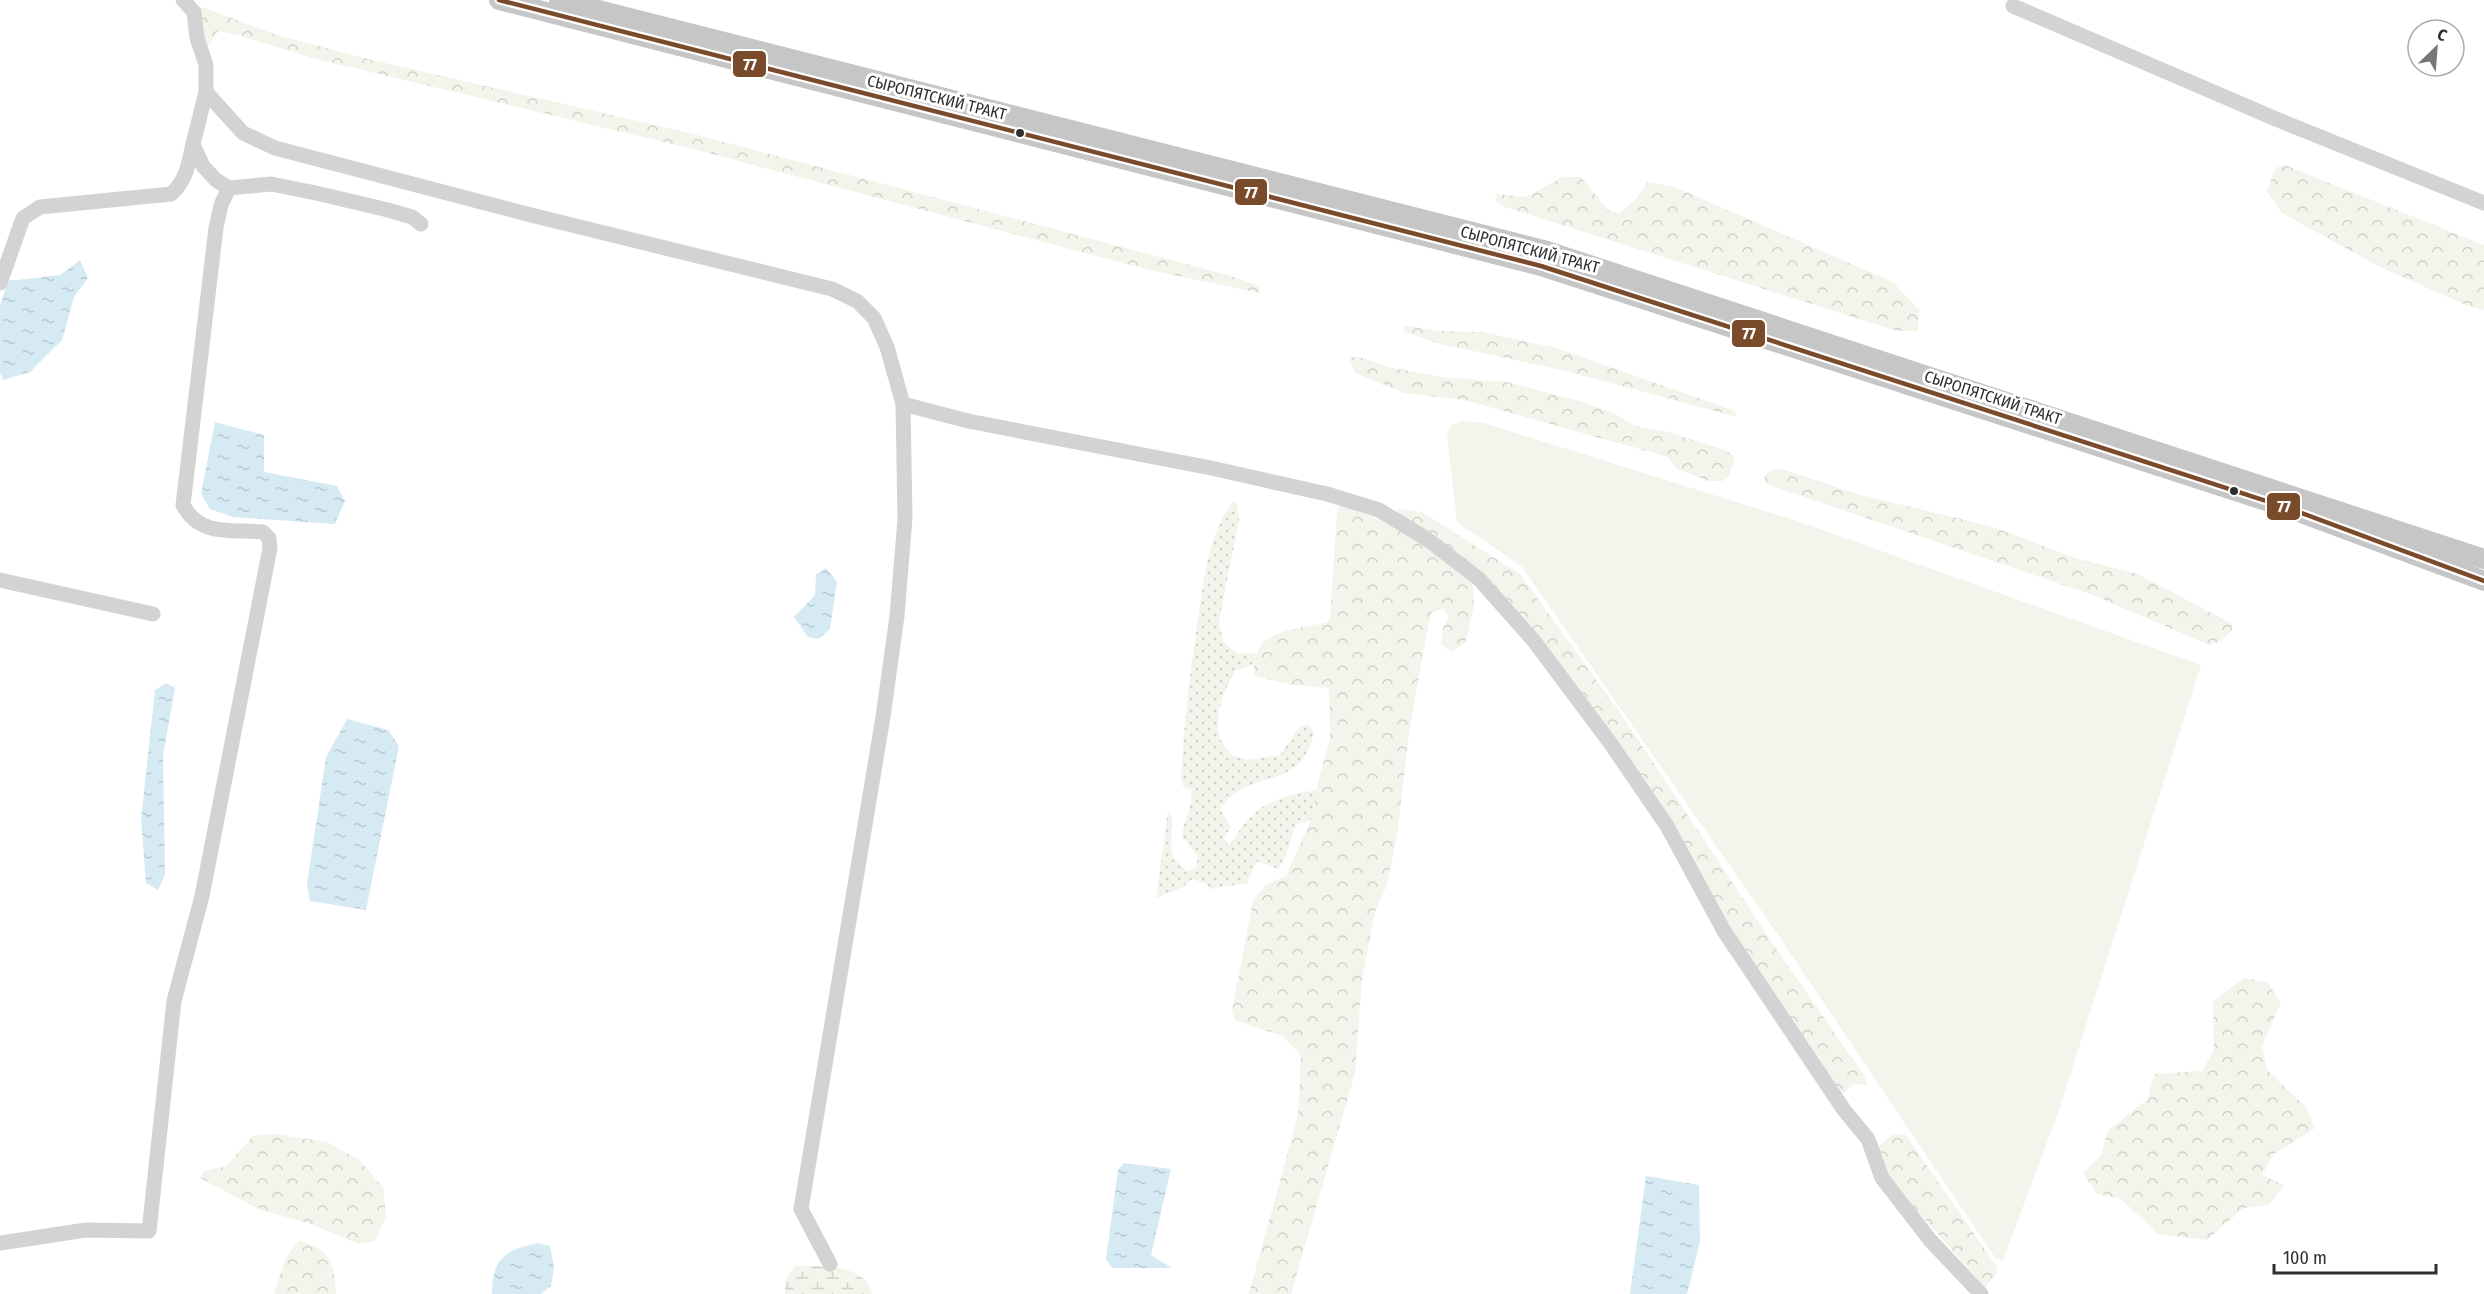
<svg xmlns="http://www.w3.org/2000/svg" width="2484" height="1294" viewBox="0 0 2484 1294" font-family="'Fira Sans Condensed',sans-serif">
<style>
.grass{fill:url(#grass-dots)}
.forest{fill:url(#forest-crowns)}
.wetland{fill:url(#wetland-marsh)}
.garden{fill:#f1f5eb}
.water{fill:url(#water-ripples)}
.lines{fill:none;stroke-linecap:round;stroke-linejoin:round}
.minor{stroke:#d3d3d3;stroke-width:15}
.major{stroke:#c6c6c6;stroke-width:20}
.bus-1-casing{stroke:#fff;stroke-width:9}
.bus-1{stroke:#7a4b2a;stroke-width:4.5}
.bus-dot{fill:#2e2e2e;stroke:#fff;stroke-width:2}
.labels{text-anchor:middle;stroke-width:6;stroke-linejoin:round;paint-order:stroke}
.street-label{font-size:16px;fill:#2e2e2e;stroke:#fff}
.line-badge{stroke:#fff;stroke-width:2}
.badge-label{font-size:16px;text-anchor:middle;font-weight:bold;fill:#fff}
</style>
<defs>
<pattern id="grass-dots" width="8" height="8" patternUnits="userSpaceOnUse" patternTransform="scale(1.5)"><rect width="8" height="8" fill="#f1f5eb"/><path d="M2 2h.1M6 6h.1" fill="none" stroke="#cfd2ca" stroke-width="1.8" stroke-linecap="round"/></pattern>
<pattern id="forest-crowns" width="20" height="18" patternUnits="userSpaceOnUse" patternTransform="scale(1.5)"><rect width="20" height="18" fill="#f1f5eb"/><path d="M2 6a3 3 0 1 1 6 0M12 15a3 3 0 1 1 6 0" fill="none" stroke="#cfd2ca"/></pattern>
<pattern id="wetland-marsh" width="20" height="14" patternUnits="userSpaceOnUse" patternTransform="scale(1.5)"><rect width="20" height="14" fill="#f1f5eb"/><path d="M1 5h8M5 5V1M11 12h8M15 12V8" fill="none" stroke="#cfd2ca"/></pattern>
<pattern id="water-ripples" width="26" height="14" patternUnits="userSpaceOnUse" patternTransform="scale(1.5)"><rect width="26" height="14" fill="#d6eaf4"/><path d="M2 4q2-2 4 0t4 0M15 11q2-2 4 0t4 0" fill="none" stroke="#b8c9d2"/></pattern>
</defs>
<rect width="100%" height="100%" fill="#fff"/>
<path class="grass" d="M1233,502L1237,504L1239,520L1219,621L1223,642L1238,654L1256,653L1253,665L1235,671C1225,688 1214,715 1219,736C1221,743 1228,750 1233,756L1249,760L1280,755L1300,726L1309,725L1314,733C1301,794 1249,766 1220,809L1231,827L1224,838L1228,845C1236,838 1238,831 1245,823C1261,801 1292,794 1317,790L1311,820L1297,824C1289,838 1289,857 1278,869L1257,861L1247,883L1210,889L1205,883L1192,879L1183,887L1156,898L1168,811L1172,815C1173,839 1164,859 1189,871L1196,867L1198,857L1182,837C1183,819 1194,808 1191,790L1183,786L1181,778C1184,724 1190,672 1198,619C1204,579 1208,534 1233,502Z"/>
<path class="forest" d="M202,7L277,35L368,59L686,132L1228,275L1259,286L1260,293L1149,270L701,151L312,58L238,35L218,31L210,44H206L198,10Z
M2285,165L2484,245V310L2466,305L2380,267L2282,213L2267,192L2275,168Z
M1563,177H1581L1608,210L1620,213L1634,201L1648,182L1675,187L1893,282L1919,310L1918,331H1897L1505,207L1495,200L1496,194L1525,197Z
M1404,325L1438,331L1483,332L1556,348L1735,411L1737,417L1558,369L1440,344L1404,332Z
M1349,357H1360L1388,367L1443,377L1507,382L1583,402L1613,413L1635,426L1668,432L1725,450L1735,457L1729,476L1723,481H1709L1677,469L1668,457L1464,400L1404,393L1355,373Z
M1779,468L1857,494L1990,526L2075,558L2138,574L2232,624V631L2220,641L2210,645L2090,594L1766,484L1764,477L1768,472Z
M1340,505C1388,521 1434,545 1472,578L1474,605L1466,642L1451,652L1441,644L1443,628L1449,617L1443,609L1432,612L1428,626L1410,726L1397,835L1387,885L1375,912L1362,979L1355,1073L1291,1294H1249L1298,1115L1301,1056L1283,1036L1236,1021L1232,1011L1253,901L1267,884L1286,876L1311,820L1318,782L1330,739L1329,688L1292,685L1254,676C1250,628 1292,631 1328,622L1330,618L1337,512Z
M1399,509L1422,512L1520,574L1621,714L1779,953L1866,1078V1085L1853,1084L1842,1095L1727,928L1665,815L1498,591L1396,512Z
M2244,978L2267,982L2281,1002L2262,1046L2267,1070L2305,1106L2315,1128L2274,1154L2262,1175L2284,1185L2269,1205L2244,1208L2207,1240L2158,1234L2121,1199L2097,1194L2083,1173L2101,1155L2108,1130L2148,1099L2154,1074L2202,1071L2214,1050L2213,1001Z
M275,1134L327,1142L359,1160L383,1187L386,1216L375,1241L359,1244L311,1224L261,1210L200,1178L203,1172L226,1166L253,1136Z
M1905,1134L1997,1267V1273L1985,1287L1885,1175L1876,1148L1892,1135Z
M299,1241C332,1249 334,1264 336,1294H274L286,1257Z"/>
<path class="wetland" d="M795,1266C820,1266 865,1263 872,1294H785V1281Z"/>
<path class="garden" d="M1461,421L1484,423L1800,522L2201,665L2058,1113L2003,1260L1996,1259L1774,929L1522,567L1457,522L1447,435L1452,425Z"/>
<path class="water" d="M80,260L88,278L74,297L62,340L30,372L3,380L0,373V305L8,281L60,275Z
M215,422L264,435V472L337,486L345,501L335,524L233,517L210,509L201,494Z
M826,568L837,582L830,629L819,639L808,637L794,617L815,595L816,574Z
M166,683L175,688L163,756L165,875L158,890L146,883L141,819L155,690Z
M347,719L388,730L399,746L366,910L310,901L307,884L326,757Z
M1124,1163L1171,1169L1151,1255L1172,1268H1112L1106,1259L1118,1170Z
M1646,1176L1699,1185L1700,1242L1687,1294H1630Z
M538,1243L550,1246L554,1267L551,1286L541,1294H492C492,1259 505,1250 538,1243Z"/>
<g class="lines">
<path class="minor" d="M183,0L194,12L197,38L206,65V92L193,144L203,166L216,180L229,188L271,184L316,193L388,210L412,217L421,224
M2013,6L2276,119L2484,203
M206,92L243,133L275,148L527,214L832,289L857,301L874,318L887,347L903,404L905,518L897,616L883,717L801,1209L830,1264
M0,283L23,218L40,207L171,194C186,181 189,163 193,144
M903,404L968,421L1211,468L1327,494L1379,510L1427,539L1479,579L1534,641L1611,744L1667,826L1724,931L1844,1110L1868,1139L1882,1178L1930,1240L1981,1294
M0,580L153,614
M0,1243L86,1230L149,1231L174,1001L202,896L270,548L269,538L263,532C231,529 200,537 183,505L216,228L221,205L229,188"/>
<path class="major" d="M499,0L1541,266L2288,508L2484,581
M559,0L1547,251L2484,559"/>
<defs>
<path id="bus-1" d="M499,0L1541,266L2288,508L2484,581"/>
</defs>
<use href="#bus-1" class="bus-1-casing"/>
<use href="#bus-1" class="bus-1"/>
</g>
<g class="bus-dot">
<circle cx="1020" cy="133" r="5"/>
<circle cx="2234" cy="491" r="5"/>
</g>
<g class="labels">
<g class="street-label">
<text transform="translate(937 97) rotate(14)" y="6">СЫРОПЯТСКИЙ ТРАКТ</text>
<text transform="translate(1530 249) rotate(15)" y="6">СЫРОПЯТСКИЙ ТРАКТ</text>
<text transform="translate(1993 397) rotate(18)" y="6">СЫРОПЯТСКИЙ ТРАКТ</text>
</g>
</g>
<g class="line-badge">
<rect x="732" y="50" width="35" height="28" rx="6" fill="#7a4b2a"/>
<rect x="1234" y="178" width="34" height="28" rx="6" fill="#7a4b2a"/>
<rect x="1731" y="319" width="35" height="29" rx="6" fill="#7a4b2a"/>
<rect x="2266" y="492" width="35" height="29" rx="6" fill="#7a4b2a"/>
</g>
<g class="badge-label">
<text x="750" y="70">77</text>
<text x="1251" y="198">77</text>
<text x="1749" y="339">77</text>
<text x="2284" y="512">77</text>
</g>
<g transform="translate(2436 48) rotate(25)"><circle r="28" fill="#ffffff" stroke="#ababab" stroke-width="1.5"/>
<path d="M0-4.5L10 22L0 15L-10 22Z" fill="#777777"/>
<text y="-9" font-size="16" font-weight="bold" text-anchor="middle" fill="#2e2e2e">С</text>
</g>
<path d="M2274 1264v9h162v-9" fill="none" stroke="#2e2e2e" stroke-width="3"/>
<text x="2283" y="1264" font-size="18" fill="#2e2e2e" stroke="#ffffff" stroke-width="4.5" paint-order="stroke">100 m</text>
</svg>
